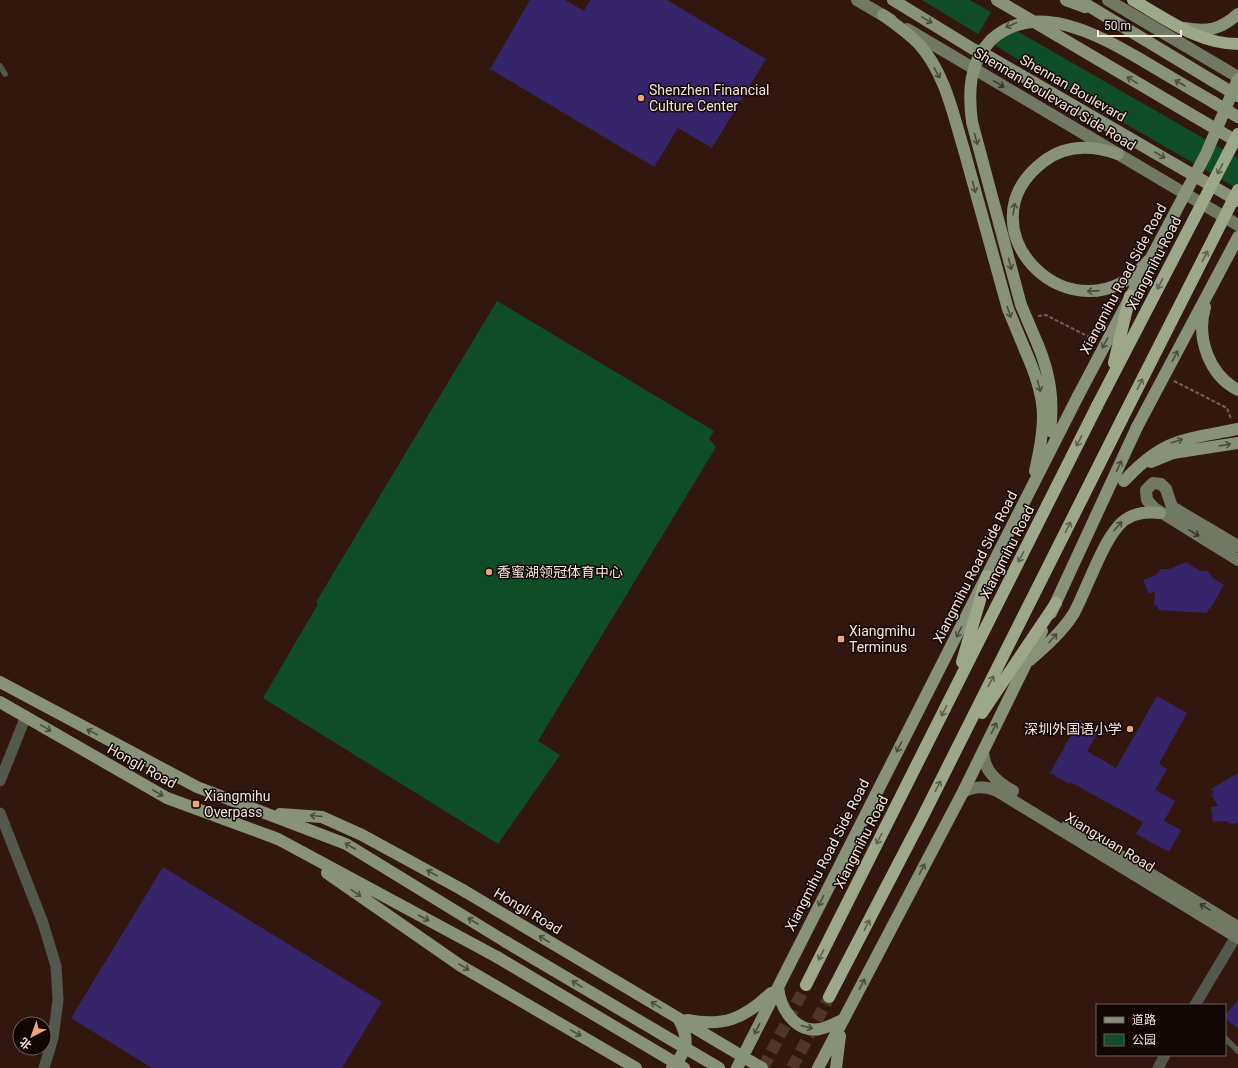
<svg xmlns="http://www.w3.org/2000/svg" width="1238" height="1068" viewBox="0 0 1238 1068" font-family="Roboto,'Noto Sans SC',sans-serif">
<style>
.green{fill:#0e4d28}
.building{fill:#36246a}
.lines{fill:none;stroke-linecap:round;stroke-linejoin:round}
.highway-tunnel{stroke:#4f362c;stroke-width:12;stroke-dasharray:12 6;stroke-linecap:butt}
.path{stroke:#775f56;stroke-width:2;stroke-dasharray:4 2;stroke-linecap:butt}
.lane{stroke:#54584c;stroke-width:5.5}
.street{stroke:#54584c;stroke-width:11}
.secondary{stroke:#717965;stroke-width:12}
.primary{stroke:#889279;stroke-width:12}
.highway{stroke:#9da88a;stroke-width:12}
.primary-bridge{stroke:#889279;stroke-width:12}
.highway-bridge{stroke:#9da88a;stroke-width:12}
.oneway{stroke:#4c4c3e}
.oneway2{stroke:#37342a}
.oneway3{stroke:#5e5f4d}
.poi-dot{fill:#f0a378;stroke:#110603;stroke-width:1.5}
.labels{text-anchor:middle;stroke-width:3;stroke-linejoin:round;paint-order:stroke}
.street-label{font-size:14px;fill:#f9e6df;stroke:#110603}
.poi-label{font-size:14px;fill:#f9e6df;stroke:#110603;text-anchor:start}
</style>
<rect width="100%" height="100%" fill="#31170d"/>
<path class="green" d="M922,0H970L991,12L978,34Z
M1003,23L1238,158V189L1081,98L991,43Z
M497,301L714,431L709,439L716,447L538,741L560,755L498,844L263,698L318,604L316,602Z"/>
<path class="building" d="M530,0H565L584,11L590,0H667L766,59L712,148L678,128L654,167L490,69Z
M1186,562L1200,571H1208L1213,578L1224,585L1210,609H1208L1207,613L1158,610V606L1154,605L1155,592L1149,594L1143,580L1156,575L1161,569H1169Z
M1157,696L1187,713L1159,764L1167,769L1155,790L1175,801L1164,821L1181,830L1169,852L1136,834L1143,822L1070,782L1069,784L1050,773L1080,719L1099,730L1087,751L1116,768Z
M1238,773V823L1231,824L1226,821L1213,822L1211,807L1218,806L1211,794L1214,792L1211,789Z
M163,867L382,1002L342,1068H152L71,1018Z
M1238,1000V1029L1225,1018V1015Z"/>
<g class="lines">
<path class="highway-tunnel" d="M763,1068L806,985
M792,1068L829,997"/>
<path class="path" d="M1038,316L1046,315L1095,340
M1174,381L1227,408L1231,419"/>
<path class="lane" d="M0,66L5,74
M1225,1038L1238,1051"/>
<path class="street" d="M0,781L26,716
M0,813L43,923L56,966L58,1000L53,1038L44,1068
M1195,1005L1238,933
M1158,1068L1165,1055"/>
<path class="secondary" d="M857,0L891,20
M1108,0L1238,77
M907,29L1238,225
M1238,546L1172,507L1166,489L1161,484L1153,483L1146,490L1147,500L1154,508L1238,560
M983,751C984,771 996,781 1013,791
M963,792C976,786 984,786 997,791L1238,938
M1068,824L1238,927"/>
<path class="primary" d="M893,0L973,49L981,52L1238,201
M997,0L1238,142
M1066,0L1085,7
M1079,0L1238,96
M883,15C895,24 908,33 919,44C945,73 953,114 964,150
M1184,28C1208,32 1220,30 1238,14
M1213,102L1238,117
M1118,154C1092,145 1066,144 1043,162C957,228 1074,347 1148,261
M1038,345C1050,374 1054,400 1050,431
M1025,350C1047,399 1047,420 1035,471
M1051,613L1137,427
M1030,660C1046,646 1063,631 1074,613C1087,590 1106,529 1128,518C1138,512 1149,512 1160,513
M0,682L197,787L346,844L506,942
M0,702L167,798L278,839L497,957
M280,814L322,817L362,835L461,889L762,1068
M327,873L461,966L636,1068
M778,987C780,1008 795,1033 820,1029C829,1027 836,1023 844,1019
M687,1020C723,1027 744,1019 771,993
M672,1068C688,1050 690,1039 678,1018
M737,1068L1078,396
M818,1068L963,792L1042,631
M836,1068L840,1036"/>
<path class="highway" d="M1133,0C1166,19 1199,44 1238,44
M962,662L987,576
M982,713L1056,603
M806,985L1097,406
M829,997L922,818L1122,419"/>
<path class="primary-bridge" d="M964,150L1008,309L1025,350
M1205,307C1196,338 1209,375 1238,390
M1038,345L1021,305L972,122C968,91 969,63 991,40C1035,0 1097,34 1140,59C1165,74 1189,88 1213,102
M1078,396L1206,154L1238,79
M1137,427L1238,237
M1151,462L1173,453L1238,443
M1124,481C1164,438 1183,440 1238,429
M506,942L719,1068
M497,957L684,1068"/>
<path class="highway-bridge" d="M1114,363L1130,296
M1097,406L1238,134
M1122,419L1238,190"/>
</g>
<defs><path id="oneway-shaft" d="M-6 0H5M1.5-3L5.5 0L1.5 3" fill="none" stroke-width="1.6" stroke-linecap="round" stroke-linejoin="round"/></defs>
<g class="oneway">
<use href="#oneway-shaft" transform="translate(927 20) rotate(31)"/>
<use href="#oneway-shaft" transform="translate(1011 25) rotate(157)"/>
<use href="#oneway-shaft" transform="translate(937 73) rotate(61)"/>
<use href="#oneway-shaft" transform="translate(1132 80) rotate(-149)"/>
<use href="#oneway-shaft" transform="translate(1180 83) rotate(-150)"/>
<use href="#oneway-shaft" transform="translate(976 139) rotate(75)"/>
<use href="#oneway-shaft" transform="translate(1160 155) rotate(30)"/>
<use href="#oneway-shaft" transform="translate(974 187) rotate(75)"/>
<use href="#oneway-shaft" transform="translate(1014 209) rotate(-81)"/>
<use href="#oneway-shaft" transform="translate(1010 264) rotate(75)"/>
<use href="#oneway-shaft" transform="translate(1093 291) rotate(176)"/>
<use href="#oneway-shaft" transform="translate(1009 312) rotate(71)"/>
<use href="#oneway-shaft" transform="translate(1105 343) rotate(118)"/>
<use href="#oneway-shaft" transform="translate(1175 356) rotate(-62)"/>
<use href="#oneway-shaft" transform="translate(1039 386) rotate(75)"/>
<use href="#oneway-shaft" transform="translate(1177 441) rotate(-18)"/>
<use href="#oneway-shaft" transform="translate(1225 445) rotate(-10)"/>
<use href="#oneway-shaft" transform="translate(1119 466) rotate(-65)"/>
<use href="#oneway-shaft" transform="translate(1118 526) rotate(-50)"/>
<use href="#oneway-shaft" transform="translate(959 632) rotate(117)"/>
<use href="#oneway-shaft" transform="translate(1053 638) rotate(-48)"/>
<use href="#oneway-shaft" transform="translate(46 728) rotate(31)"/>
<use href="#oneway-shaft" transform="translate(994 728) rotate(-64)"/>
<use href="#oneway-shaft" transform="translate(92 732) rotate(-152)"/>
<use href="#oneway-shaft" transform="translate(899 747) rotate(117)"/>
<use href="#oneway-shaft" transform="translate(158 793) rotate(30)"/>
<use href="#oneway-shaft" transform="translate(316 816) rotate(-175)"/>
<use href="#oneway-shaft" transform="translate(350 846) rotate(-150)"/>
<use href="#oneway-shaft" transform="translate(922 869) rotate(-62)"/>
<use href="#oneway-shaft" transform="translate(432 873) rotate(-151)"/>
<use href="#oneway-shaft" transform="translate(356 893) rotate(35)"/>
<use href="#oneway-shaft" transform="translate(821 901) rotate(117)"/>
<use href="#oneway-shaft" transform="translate(424 918) rotate(28)"/>
<use href="#oneway-shaft" transform="translate(473 921) rotate(-149)"/>
<use href="#oneway-shaft" transform="translate(544 939) rotate(-149)"/>
<use href="#oneway-shaft" transform="translate(464 967) rotate(32)"/>
<use href="#oneway-shaft" transform="translate(577 984) rotate(-149)"/>
<use href="#oneway-shaft" transform="translate(862 984) rotate(-62)"/>
<use href="#oneway-shaft" transform="translate(656 1005) rotate(-149)"/>
<use href="#oneway-shaft" transform="translate(807 1027) rotate(15)"/>
<use href="#oneway-shaft" transform="translate(757 1029) rotate(117)"/>
<use href="#oneway-shaft" transform="translate(576 1033) rotate(30)"/>
</g>
<g class="oneway2">
<use href="#oneway-shaft" transform="translate(999 84) rotate(31)"/>
<use href="#oneway-shaft" transform="translate(1194 533) rotate(31)"/>
<use href="#oneway-shaft" transform="translate(1205 907) rotate(-149)"/>
</g>
<g class="oneway3">
<use href="#oneway-shaft" transform="translate(1220 169) rotate(117)"/>
<use href="#oneway-shaft" transform="translate(1205 256) rotate(-63)"/>
<use href="#oneway-shaft" transform="translate(1160 284) rotate(117)"/>
<use href="#oneway-shaft" transform="translate(1140 384) rotate(-63)"/>
<use href="#oneway-shaft" transform="translate(1079 441) rotate(117)"/>
<use href="#oneway-shaft" transform="translate(1068 527) rotate(-63)"/>
<use href="#oneway-shaft" transform="translate(1021 557) rotate(117)"/>
<use href="#oneway-shaft" transform="translate(991 681) rotate(-63)"/>
<use href="#oneway-shaft" transform="translate(944 711) rotate(117)"/>
<use href="#oneway-shaft" transform="translate(938 786) rotate(-63)"/>
<use href="#oneway-shaft" transform="translate(879 839) rotate(117)"/>
<use href="#oneway-shaft" transform="translate(867 925) rotate(-63)"/>
<use href="#oneway-shaft" transform="translate(821 955) rotate(117)"/>
</g>
<g class="poi-dot">
<circle cx="641" cy="98" r="4"/>
<circle cx="489" cy="572" r="4"/>
<rect x="837" y="635" width="8" height="8" rx="2"/>
<circle cx="1130" cy="729" r="4"/>
<rect x="192" y="800" width="8" height="8" rx="2"/>
</g>
<g class="labels">
<g class="street-label">
<text transform="translate(1073 88) rotate(30)" y="5">Shennan Boulevard</text>
<text transform="translate(1055 99) rotate(31)" y="5">Shennan Boulevard Side Road</text>
<text transform="translate(1154 263) rotate(-63)" y="5">Xiangmihu Road</text>
<text transform="translate(1123 279) rotate(-62)" y="5">Xiangmihu Road Side Road</text>
<text transform="translate(1007 552) rotate(-63)" y="5">Xiangmihu Road</text>
<text transform="translate(975 567) rotate(-63)" y="5">Xiangmihu Road Side Road</text>
<text transform="translate(142 766) rotate(29)" y="5">Hongli Road</text>
<text transform="translate(861 842) rotate(-63)" y="5">Xiangmihu Road</text>
<text transform="translate(1110 842) rotate(31)" y="5">Xiangxuan Road</text>
<text transform="translate(827 855) rotate(-63)" y="5">Xiangmihu Road Side Road</text>
<text transform="translate(528 911) rotate(31)" y="5">Hongli Road</text>
</g>
<g class="poi-label">
<text x="649" y="95">Shenzhen Financial<tspan x="649" dy="16">Culture Center</tspan></text>
<text x="497" y="577">香蜜湖领冠体育中心</text>
<text x="849" y="636">Xiangmihu<tspan x="849" dy="16">Terminus</tspan></text>
<text x="1122" y="734" text-anchor="end">深圳外国语小学</text>
<text x="204" y="801">Xiangmihu<tspan x="204" dy="16">Overpass</tspan></text>
</g>
</g>
<rect x="1096" y="1004" width="130" height="52" fill="#110603" stroke="#6e605b"/>
<rect x="1104" y="1017" width="20" height="6" fill="#889279" stroke="#6e605b"/>
<text x="1132" y="1024" font-size="12" fill="#f9e6df">道路</text>
<rect x="1104" y="1034" width="20" height="12" fill="#0e4d28" stroke="#6e605b"/>
<text x="1132" y="1044" font-size="12" fill="#f9e6df">公园</text>
<g transform="translate(32 1036) rotate(221)"><circle r="19" fill="#110603" stroke="#6e605b"/>
<path d="M0-3L7 15L0 10L-7 15Z" fill="#f0a378"/>
<text y="-6" font-size="11" font-weight="bold" text-anchor="middle" fill="#f9e6df">北</text>
</g>
<path d="M1098 30v6h83v-6" fill="none" stroke="#f9e6df" stroke-width="2"/>
<text x="1104" y="30" font-size="12" fill="#f9e6df" stroke="#110603" stroke-width="3" paint-order="stroke">50 m</text>
</svg>
